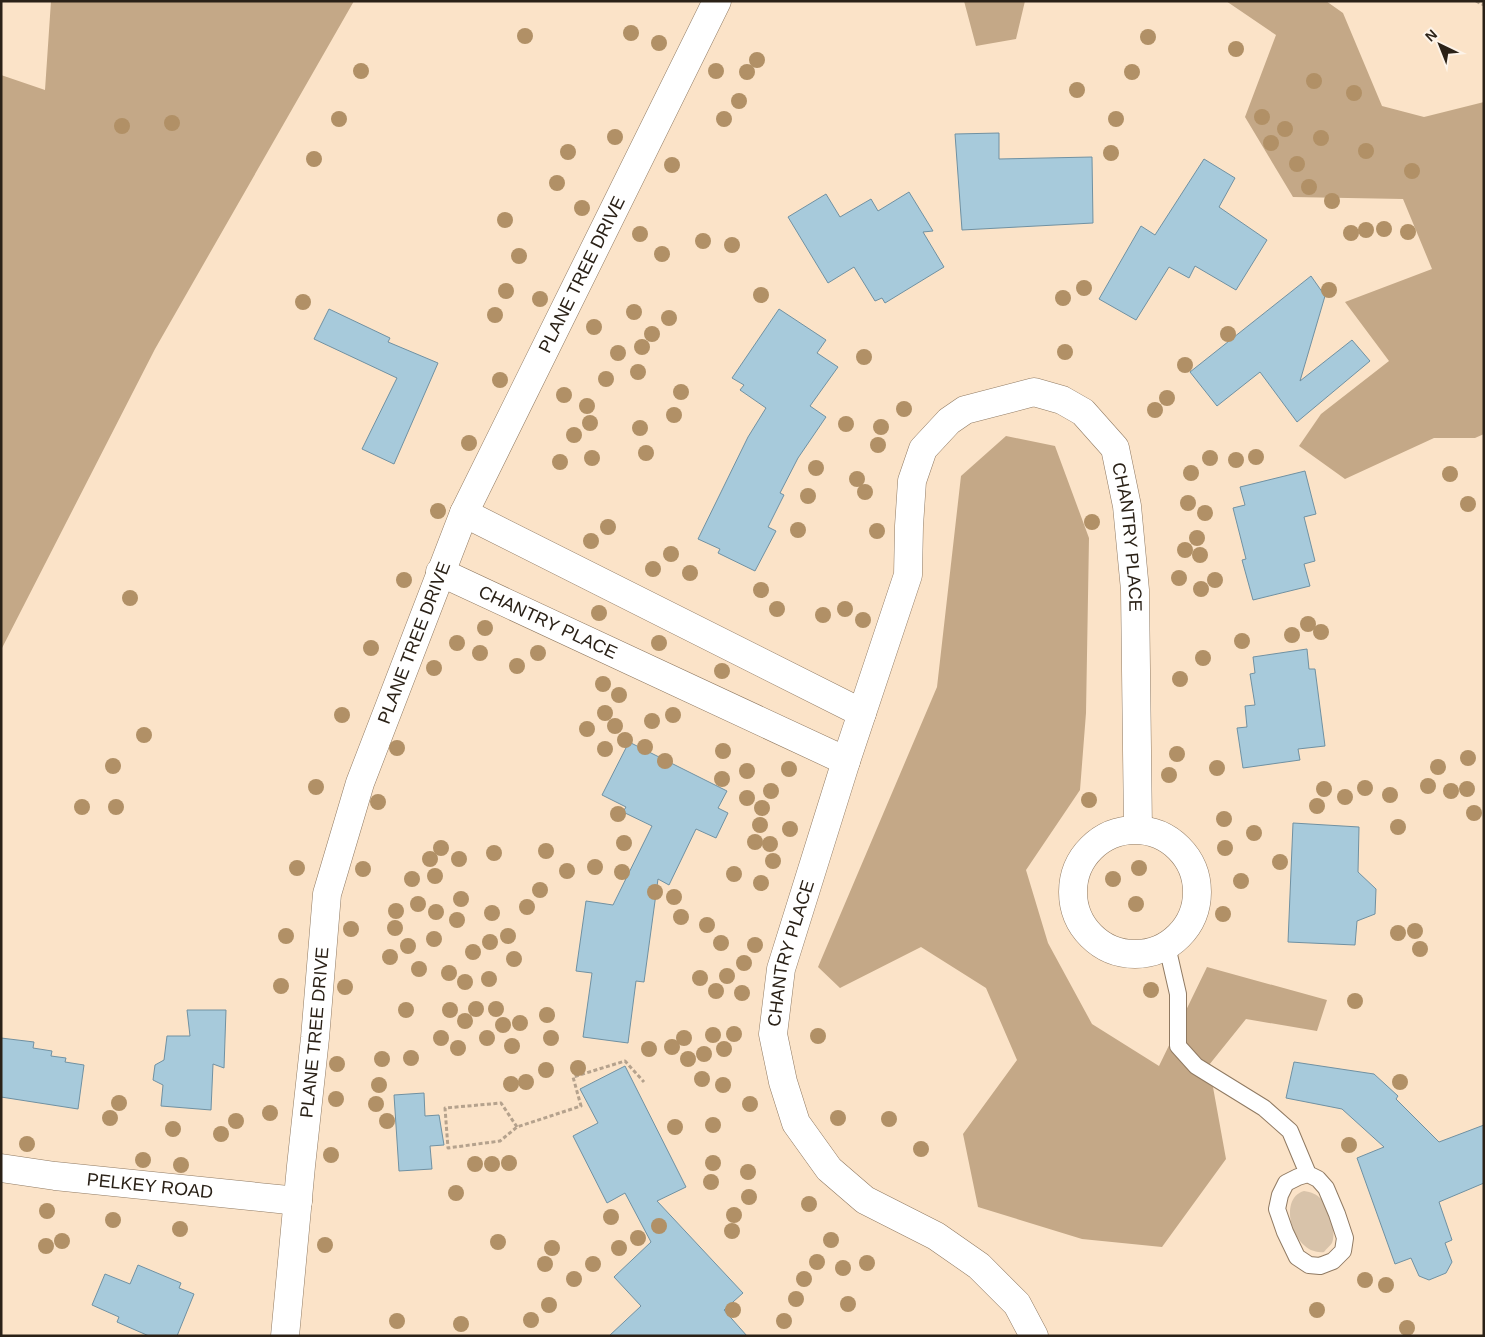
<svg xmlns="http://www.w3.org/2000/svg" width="1485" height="1337" viewBox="0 0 1485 1337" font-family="Helvetica,sans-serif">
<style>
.green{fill:#d8c3aa}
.forest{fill:#c4a887}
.building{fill:#a7cadb;stroke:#7091a2}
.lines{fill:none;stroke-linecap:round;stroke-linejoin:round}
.lane-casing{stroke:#907a62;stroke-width:18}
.street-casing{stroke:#907a62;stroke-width:29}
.secondary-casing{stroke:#907a62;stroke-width:29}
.path{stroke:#b5a28d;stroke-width:3;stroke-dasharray:4 2.5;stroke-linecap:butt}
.lane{stroke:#fff;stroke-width:16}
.street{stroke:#fff;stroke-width:28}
.secondary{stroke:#fff;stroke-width:28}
.tree{fill:#b19066}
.labels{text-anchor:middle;stroke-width:5;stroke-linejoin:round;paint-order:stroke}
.street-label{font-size:18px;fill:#2a2117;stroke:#fdf3e8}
</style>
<rect width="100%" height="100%" fill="#fbe3c8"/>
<path class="green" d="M1304,1191C1311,1192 1317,1194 1322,1200C1329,1208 1337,1232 1332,1243C1330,1246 1326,1249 1324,1252C1294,1256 1276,1199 1304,1191Z"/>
<path class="forest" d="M51,1H354L155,349L1,650V75L45,90Z
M964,1H1025L1016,39L976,46Z
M1226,1H1326L1343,13L1382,106L1424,117L1484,102V434L1475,438H1434L1345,479L1299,446L1321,414L1389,361L1345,302L1432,269L1403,199L1293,197L1245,117L1276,35Z
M1006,436L1055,446L1089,538L1086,713L1080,790L1026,870L1048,943L1092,1024L1159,1066L1207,967L1327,1000L1317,1031L1246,1019L1209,1065L1226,1159L1162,1247L1082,1239L978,1207L963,1134L1017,1060L986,988L921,947L840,988L818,967L937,687L961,476Z"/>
<path class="building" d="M999,133V159L1092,157L1093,223L962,230L955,134Z
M1204,159L1235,178L1219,207L1267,240L1236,290L1195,266L1189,278L1169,267L1136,320L1099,299L1141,226L1155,235Z
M909,192L933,231L923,232L944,267L885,303L882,298L875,301L854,267L828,283L788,217L826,194L840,217L871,199L878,211Z
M1311,276L1325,296L1300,381L1352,340L1370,361L1297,422L1260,372L1217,406L1190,372Z
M329,309L390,338L388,342L438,363L394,464L362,449L397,378L314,339Z
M779,309L826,340L817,353L838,367L810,406L826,417L798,458L780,493L784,495L768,527L776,531L755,571L718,553L720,549L698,539L748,437L766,408L740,390L744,385L732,378Z
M1305,471L1316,514L1304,517L1315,561L1304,564L1310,586L1253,600L1242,560L1246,559L1233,508L1245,505L1240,487Z
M1307,649L1309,669H1315L1325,746L1298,749L1300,760L1243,768L1237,728L1247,727L1245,706L1255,705L1250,674L1255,673L1253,657Z
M629,742L727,791L718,808L728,813L716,838L696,829L669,885L658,879L644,982L636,981L628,1043L583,1037L592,973L576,971L586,901L613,905L652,826L623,812L626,807L602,795Z
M1293,823L1359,827L1358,872L1376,889L1375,914L1357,921L1355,945L1288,942Z
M187,1010H226L224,1068L213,1064L211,1110L161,1106L163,1085L153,1080L155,1065L164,1060L167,1036H190Z
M1,1038L34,1042L33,1048L52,1051L51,1056L66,1058L65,1062L84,1065L78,1109L1,1097Z
M1294,1062L1374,1074L1398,1096L1396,1099L1439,1142L1484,1125V1183L1439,1202L1452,1240L1445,1243L1452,1262L1446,1273L1429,1280L1419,1276L1411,1258L1395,1264L1357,1158L1384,1147L1342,1109L1286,1098Z
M625,1066L686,1187L657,1201L743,1293L724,1310L747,1336H609L641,1306L614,1277L651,1242L625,1193L607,1203L573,1136L598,1123L580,1089Z
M424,1093L425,1116L439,1115L444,1145L430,1146L432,1169L399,1171L394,1095Z
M138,1265L181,1283L179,1288L194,1294L177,1336H149L117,1322L119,1317L92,1305L105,1274L130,1284Z"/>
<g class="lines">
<defs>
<path id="lane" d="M1167,946L1178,994V1046L1196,1066L1264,1108L1290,1131L1308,1174L1298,1177L1286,1183L1280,1195L1277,1209L1285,1232L1297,1257L1309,1265L1320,1266L1333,1261L1343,1251L1345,1238L1337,1214L1326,1188L1318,1179L1308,1174"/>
<g id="street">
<path d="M464,513L862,713"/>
<path id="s1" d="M440,572L846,761"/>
<circle cx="1135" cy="892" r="62"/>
<path id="s2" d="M1034,1336L1017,1304L979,1266L936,1236L865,1200L829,1169L796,1123L783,1082L773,1034L781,969L846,761L908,575L909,526L912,481L923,449L949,421L965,410L1034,392L1062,400L1083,412L1115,448L1127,506L1135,590L1138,829"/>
</g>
<g id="secondary">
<path id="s3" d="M1,1168L55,1176L298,1201"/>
<path id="s4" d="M285,1336L301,1166L315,1038L327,894L360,783L464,513L717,1"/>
</g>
</defs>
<use href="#lane" class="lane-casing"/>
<use href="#street" class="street-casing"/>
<use href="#secondary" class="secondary-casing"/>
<path class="path" d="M1476,1L1484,5
M517,1127L501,1103L445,1108L448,1148L500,1141L517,1127L581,1106L573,1077L625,1061L644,1082"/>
<use href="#lane" class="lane"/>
<use href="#street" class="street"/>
<use href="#secondary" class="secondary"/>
</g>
<g class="tree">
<circle cx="631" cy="33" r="8"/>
<circle cx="525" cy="36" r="8"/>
<circle cx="1148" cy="37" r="8"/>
<circle cx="659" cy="43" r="8"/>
<circle cx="1236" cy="49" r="8"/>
<circle cx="757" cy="60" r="8"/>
<circle cx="361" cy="71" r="8"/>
<circle cx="716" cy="71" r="8"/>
<circle cx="747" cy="72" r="8"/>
<circle cx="1132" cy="72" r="8"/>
<circle cx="1314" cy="81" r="8"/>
<circle cx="1077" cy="90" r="8"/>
<circle cx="1354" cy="93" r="8"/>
<circle cx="739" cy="101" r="8"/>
<circle cx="1262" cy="117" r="8"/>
<circle cx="339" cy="119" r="8"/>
<circle cx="724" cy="119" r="8"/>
<circle cx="1116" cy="119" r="8"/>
<circle cx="172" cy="123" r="8"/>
<circle cx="122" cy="126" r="8"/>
<circle cx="1285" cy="129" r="8"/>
<circle cx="615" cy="137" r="8"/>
<circle cx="1321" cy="138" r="8"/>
<circle cx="1271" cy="143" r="8"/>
<circle cx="1366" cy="151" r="8"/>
<circle cx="568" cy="152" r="8"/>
<circle cx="1111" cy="153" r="8"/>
<circle cx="314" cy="159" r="8"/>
<circle cx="1297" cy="164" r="8"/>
<circle cx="672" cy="165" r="8"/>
<circle cx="1412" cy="171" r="8"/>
<circle cx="557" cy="183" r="8"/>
<circle cx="1309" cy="187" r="8"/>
<circle cx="1332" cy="201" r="8"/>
<circle cx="582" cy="208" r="8"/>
<circle cx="505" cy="220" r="8"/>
<circle cx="1384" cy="229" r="8"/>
<circle cx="1366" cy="230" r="8"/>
<circle cx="1408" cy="232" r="8"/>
<circle cx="1351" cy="233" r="8"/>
<circle cx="640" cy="234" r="8"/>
<circle cx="703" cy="241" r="8"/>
<circle cx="732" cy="245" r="8"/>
<circle cx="662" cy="254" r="8"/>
<circle cx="519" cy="256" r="8"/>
<circle cx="1084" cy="288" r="8"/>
<circle cx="1329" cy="290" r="8"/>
<circle cx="506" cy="291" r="8"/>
<circle cx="761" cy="295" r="8"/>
<circle cx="1063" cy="298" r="8"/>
<circle cx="540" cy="299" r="8"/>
<circle cx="303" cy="302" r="8"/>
<circle cx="634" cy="312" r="8"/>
<circle cx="495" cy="315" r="8"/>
<circle cx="669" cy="318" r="8"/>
<circle cx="594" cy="327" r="8"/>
<circle cx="652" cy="334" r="8"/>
<circle cx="1228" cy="334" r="8"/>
<circle cx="642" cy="347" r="8"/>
<circle cx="1065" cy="352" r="8"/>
<circle cx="618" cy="353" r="8"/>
<circle cx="864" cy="357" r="8"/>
<circle cx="1185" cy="365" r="8"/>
<circle cx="638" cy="372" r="8"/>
<circle cx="606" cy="379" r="8"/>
<circle cx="500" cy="380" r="8"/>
<circle cx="681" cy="392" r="8"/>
<circle cx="564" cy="395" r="8"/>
<circle cx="1167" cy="398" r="8"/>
<circle cx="587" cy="406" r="8"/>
<circle cx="904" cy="409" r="8"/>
<circle cx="1155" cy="410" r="8"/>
<circle cx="674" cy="415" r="8"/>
<circle cx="590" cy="423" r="8"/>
<circle cx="846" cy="424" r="8"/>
<circle cx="881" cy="427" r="8"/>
<circle cx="640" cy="428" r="8"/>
<circle cx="574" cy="435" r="8"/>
<circle cx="469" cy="443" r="8"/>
<circle cx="878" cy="445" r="8"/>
<circle cx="646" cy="453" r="8"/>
<circle cx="1256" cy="457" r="8"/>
<circle cx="592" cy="458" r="8"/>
<circle cx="1210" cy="458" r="8"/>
<circle cx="1236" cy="460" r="8"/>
<circle cx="560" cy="462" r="8"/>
<circle cx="816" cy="468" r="8"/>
<circle cx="1191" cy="473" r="8"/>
<circle cx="1450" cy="474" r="8"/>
<circle cx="857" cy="479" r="8"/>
<circle cx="865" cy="492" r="8"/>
<circle cx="808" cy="496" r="8"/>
<circle cx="1188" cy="503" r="8"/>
<circle cx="1468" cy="504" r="8"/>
<circle cx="438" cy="511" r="8"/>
<circle cx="1205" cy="513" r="8"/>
<circle cx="1092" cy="522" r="8"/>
<circle cx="608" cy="527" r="8"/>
<circle cx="798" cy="530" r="8"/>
<circle cx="877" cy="531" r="8"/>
<circle cx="1197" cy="538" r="8"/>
<circle cx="591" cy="541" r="8"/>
<circle cx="1185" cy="550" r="8"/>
<circle cx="671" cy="554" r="8"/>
<circle cx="1200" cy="555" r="8"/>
<circle cx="653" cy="569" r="8"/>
<circle cx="690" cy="573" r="8"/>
<circle cx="1179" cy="578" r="8"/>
<circle cx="404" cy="580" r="8"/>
<circle cx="1215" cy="580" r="8"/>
<circle cx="1201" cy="589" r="8"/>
<circle cx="761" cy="590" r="8"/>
<circle cx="130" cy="598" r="8"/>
<circle cx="777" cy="609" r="8"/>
<circle cx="845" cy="609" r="8"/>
<circle cx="599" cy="613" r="8"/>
<circle cx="823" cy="615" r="8"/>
<circle cx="863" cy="620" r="8"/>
<circle cx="1308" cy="624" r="8"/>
<circle cx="485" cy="628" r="8"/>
<circle cx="1321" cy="632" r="8"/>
<circle cx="1292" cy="635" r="8"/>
<circle cx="1242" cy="641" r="8"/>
<circle cx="457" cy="643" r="8"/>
<circle cx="659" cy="643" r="8"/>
<circle cx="371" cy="648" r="8"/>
<circle cx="480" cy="653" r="8"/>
<circle cx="538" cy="653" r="8"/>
<circle cx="1203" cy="658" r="8"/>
<circle cx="517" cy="666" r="8"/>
<circle cx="434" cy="668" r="8"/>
<circle cx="722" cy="671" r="8"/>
<circle cx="1180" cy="679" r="8"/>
<circle cx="603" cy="684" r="8"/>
<circle cx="619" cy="695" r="8"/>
<circle cx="605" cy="713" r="8"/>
<circle cx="342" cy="715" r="8"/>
<circle cx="673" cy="715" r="8"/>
<circle cx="652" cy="721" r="8"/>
<circle cx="615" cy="726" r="8"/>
<circle cx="587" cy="729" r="8"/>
<circle cx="144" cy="735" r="8"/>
<circle cx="625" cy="740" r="8"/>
<circle cx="645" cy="747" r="8"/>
<circle cx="397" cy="748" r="8"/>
<circle cx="605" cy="749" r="8"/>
<circle cx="723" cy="751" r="8"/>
<circle cx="1177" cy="754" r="8"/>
<circle cx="1468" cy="758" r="8"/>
<circle cx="665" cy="761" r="8"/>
<circle cx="113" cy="766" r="8"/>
<circle cx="1438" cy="767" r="8"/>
<circle cx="1217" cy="768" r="8"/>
<circle cx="789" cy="769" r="8"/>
<circle cx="747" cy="771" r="8"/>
<circle cx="1169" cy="775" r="8"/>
<circle cx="722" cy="779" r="8"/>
<circle cx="1428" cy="786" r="8"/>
<circle cx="316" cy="787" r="8"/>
<circle cx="1365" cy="788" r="8"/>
<circle cx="1324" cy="789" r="8"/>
<circle cx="1467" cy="789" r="8"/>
<circle cx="771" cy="791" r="8"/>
<circle cx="1451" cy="791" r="8"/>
<circle cx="1390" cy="795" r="8"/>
<circle cx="1345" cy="797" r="8"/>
<circle cx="747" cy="798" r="8"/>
<circle cx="1089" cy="800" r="8"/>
<circle cx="378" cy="802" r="8"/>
<circle cx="1317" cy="806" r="8"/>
<circle cx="82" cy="807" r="8"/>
<circle cx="116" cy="807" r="8"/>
<circle cx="762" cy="808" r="8"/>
<circle cx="1474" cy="813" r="8"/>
<circle cx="618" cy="814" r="8"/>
<circle cx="1224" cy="819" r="8"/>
<circle cx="760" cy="825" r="8"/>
<circle cx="1398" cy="827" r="8"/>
<circle cx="790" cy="829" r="8"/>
<circle cx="1254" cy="833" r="8"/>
<circle cx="755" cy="842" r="8"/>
<circle cx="624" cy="843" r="8"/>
<circle cx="770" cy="844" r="8"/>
<circle cx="441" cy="848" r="8"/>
<circle cx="1225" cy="848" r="8"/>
<circle cx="546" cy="851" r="8"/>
<circle cx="494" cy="853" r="8"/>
<circle cx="430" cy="859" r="8"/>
<circle cx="459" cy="859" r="8"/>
<circle cx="773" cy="861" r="8"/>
<circle cx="1280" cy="862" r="8"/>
<circle cx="595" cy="867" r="8"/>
<circle cx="297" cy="868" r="8"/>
<circle cx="1139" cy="868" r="8"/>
<circle cx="363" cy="869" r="8"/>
<circle cx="567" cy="871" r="8"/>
<circle cx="622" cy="872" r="8"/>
<circle cx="734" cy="874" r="8"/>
<circle cx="435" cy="876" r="8"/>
<circle cx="412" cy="879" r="8"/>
<circle cx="1113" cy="879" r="8"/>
<circle cx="1241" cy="881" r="8"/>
<circle cx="761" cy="883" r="8"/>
<circle cx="540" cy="890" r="8"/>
<circle cx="655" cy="892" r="8"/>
<circle cx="674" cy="897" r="8"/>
<circle cx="461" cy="899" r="8"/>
<circle cx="418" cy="904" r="8"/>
<circle cx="1136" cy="904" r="8"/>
<circle cx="527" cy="907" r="8"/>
<circle cx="396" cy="911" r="8"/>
<circle cx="436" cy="912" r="8"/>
<circle cx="492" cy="913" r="8"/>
<circle cx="1223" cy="914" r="8"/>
<circle cx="681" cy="917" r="8"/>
<circle cx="457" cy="920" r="8"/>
<circle cx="707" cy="925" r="8"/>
<circle cx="395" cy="928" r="8"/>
<circle cx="351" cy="929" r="8"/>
<circle cx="1415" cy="931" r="8"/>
<circle cx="1398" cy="933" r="8"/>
<circle cx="286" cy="936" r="8"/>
<circle cx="508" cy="936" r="8"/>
<circle cx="434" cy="939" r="8"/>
<circle cx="490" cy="942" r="8"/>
<circle cx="721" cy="943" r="8"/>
<circle cx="755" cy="945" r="8"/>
<circle cx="408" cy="946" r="8"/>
<circle cx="1420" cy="949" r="8"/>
<circle cx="473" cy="952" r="8"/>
<circle cx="390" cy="957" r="8"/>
<circle cx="514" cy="959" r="8"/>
<circle cx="744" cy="963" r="8"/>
<circle cx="419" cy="969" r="8"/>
<circle cx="449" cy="973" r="8"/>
<circle cx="727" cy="976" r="8"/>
<circle cx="700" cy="978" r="8"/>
<circle cx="489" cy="979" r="8"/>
<circle cx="465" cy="982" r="8"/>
<circle cx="281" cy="986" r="8"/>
<circle cx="345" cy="987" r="8"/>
<circle cx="1151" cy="990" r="8"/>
<circle cx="716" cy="991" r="8"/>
<circle cx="742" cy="993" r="8"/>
<circle cx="1355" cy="1001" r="8"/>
<circle cx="476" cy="1009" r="8"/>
<circle cx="496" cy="1009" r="8"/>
<circle cx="406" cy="1010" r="8"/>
<circle cx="450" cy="1010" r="8"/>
<circle cx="547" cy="1015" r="8"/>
<circle cx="465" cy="1021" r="8"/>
<circle cx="520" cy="1023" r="8"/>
<circle cx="503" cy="1025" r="8"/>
<circle cx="734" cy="1034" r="8"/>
<circle cx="713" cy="1035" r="8"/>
<circle cx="818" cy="1036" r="8"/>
<circle cx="441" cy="1038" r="8"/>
<circle cx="487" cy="1038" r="8"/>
<circle cx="551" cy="1038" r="8"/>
<circle cx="684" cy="1038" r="8"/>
<circle cx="512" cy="1046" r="8"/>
<circle cx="672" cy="1047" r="8"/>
<circle cx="458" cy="1048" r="8"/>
<circle cx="649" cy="1049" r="8"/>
<circle cx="724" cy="1049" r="8"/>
<circle cx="704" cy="1054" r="8"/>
<circle cx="411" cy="1058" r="8"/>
<circle cx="382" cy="1059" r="8"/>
<circle cx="688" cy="1059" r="8"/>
<circle cx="337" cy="1064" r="8"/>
<circle cx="578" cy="1068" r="8"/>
<circle cx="546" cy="1070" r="8"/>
<circle cx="702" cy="1079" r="8"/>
<circle cx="526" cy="1082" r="8"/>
<circle cx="1400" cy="1082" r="8"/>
<circle cx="511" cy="1084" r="8"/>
<circle cx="379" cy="1085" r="8"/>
<circle cx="723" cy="1085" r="8"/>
<circle cx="336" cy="1099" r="8"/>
<circle cx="119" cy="1103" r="8"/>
<circle cx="376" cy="1104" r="8"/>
<circle cx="750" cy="1104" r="8"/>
<circle cx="270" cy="1113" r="8"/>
<circle cx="110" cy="1118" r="8"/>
<circle cx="838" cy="1118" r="8"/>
<circle cx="889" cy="1119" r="8"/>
<circle cx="236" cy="1121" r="8"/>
<circle cx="387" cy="1121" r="8"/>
<circle cx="713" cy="1125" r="8"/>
<circle cx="675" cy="1127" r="8"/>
<circle cx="173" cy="1129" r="8"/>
<circle cx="221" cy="1134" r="8"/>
<circle cx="27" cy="1144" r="8"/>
<circle cx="1349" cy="1145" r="8"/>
<circle cx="921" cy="1149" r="8"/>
<circle cx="331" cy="1155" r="8"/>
<circle cx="143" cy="1160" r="8"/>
<circle cx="509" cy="1163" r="8"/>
<circle cx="713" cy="1163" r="8"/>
<circle cx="475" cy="1164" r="8"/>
<circle cx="492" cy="1164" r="8"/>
<circle cx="181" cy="1165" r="8"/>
<circle cx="748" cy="1172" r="8"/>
<circle cx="711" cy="1182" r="8"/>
<circle cx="456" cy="1193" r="8"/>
<circle cx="749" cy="1197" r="8"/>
<circle cx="809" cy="1204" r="8"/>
<circle cx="47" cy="1211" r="8"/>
<circle cx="734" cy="1215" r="8"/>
<circle cx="611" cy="1217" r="8"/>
<circle cx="113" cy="1220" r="8"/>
<circle cx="659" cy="1226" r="8"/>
<circle cx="180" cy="1229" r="8"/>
<circle cx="732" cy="1231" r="8"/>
<circle cx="638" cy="1238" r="8"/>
<circle cx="831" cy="1240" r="8"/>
<circle cx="62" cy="1241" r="8"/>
<circle cx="498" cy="1242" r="8"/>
<circle cx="325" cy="1245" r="8"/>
<circle cx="46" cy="1246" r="8"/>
<circle cx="552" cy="1248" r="8"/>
<circle cx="619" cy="1248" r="8"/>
<circle cx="817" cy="1262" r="8"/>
<circle cx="867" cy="1263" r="8"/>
<circle cx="545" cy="1264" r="8"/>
<circle cx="593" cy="1264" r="8"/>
<circle cx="843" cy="1268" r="8"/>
<circle cx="574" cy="1279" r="8"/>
<circle cx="804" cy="1279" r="8"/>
<circle cx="1365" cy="1280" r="8"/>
<circle cx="1386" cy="1285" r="8"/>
<circle cx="796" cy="1299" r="8"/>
<circle cx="848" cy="1304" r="8"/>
<circle cx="549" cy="1305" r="8"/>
<circle cx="733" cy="1310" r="8"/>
<circle cx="1317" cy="1310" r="8"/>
<circle cx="531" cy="1320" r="8"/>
<circle cx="397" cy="1321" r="8"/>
<circle cx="784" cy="1321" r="8"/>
<circle cx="461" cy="1324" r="8"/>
<circle cx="1407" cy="1328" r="8"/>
</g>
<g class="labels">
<g class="street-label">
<text dy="6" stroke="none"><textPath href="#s4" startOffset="1115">PLANE TREE DRIVE</textPath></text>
<text dy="6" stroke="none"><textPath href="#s2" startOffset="1346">CHANTRY PLACE</textPath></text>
<text dy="6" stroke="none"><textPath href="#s1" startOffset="119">CHANTRY PLACE</textPath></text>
<text dy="6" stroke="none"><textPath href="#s4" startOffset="710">PLANE TREE DRIVE</textPath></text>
<text dy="6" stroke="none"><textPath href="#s2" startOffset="501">CHANTRY PLACE</textPath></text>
<text dy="6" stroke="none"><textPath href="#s4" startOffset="305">PLANE TREE DRIVE</textPath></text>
<text dy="6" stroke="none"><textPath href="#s3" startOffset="150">PELKEY ROAD</textPath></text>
</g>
</g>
<rect width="1485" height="1337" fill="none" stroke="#2a2117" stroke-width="5"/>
<g transform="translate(1440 45) rotate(317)" stroke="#fdf3e8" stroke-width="4" paint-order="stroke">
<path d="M0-4L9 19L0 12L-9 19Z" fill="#2a2117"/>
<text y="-8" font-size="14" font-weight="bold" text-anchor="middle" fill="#2a2117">N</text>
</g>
</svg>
